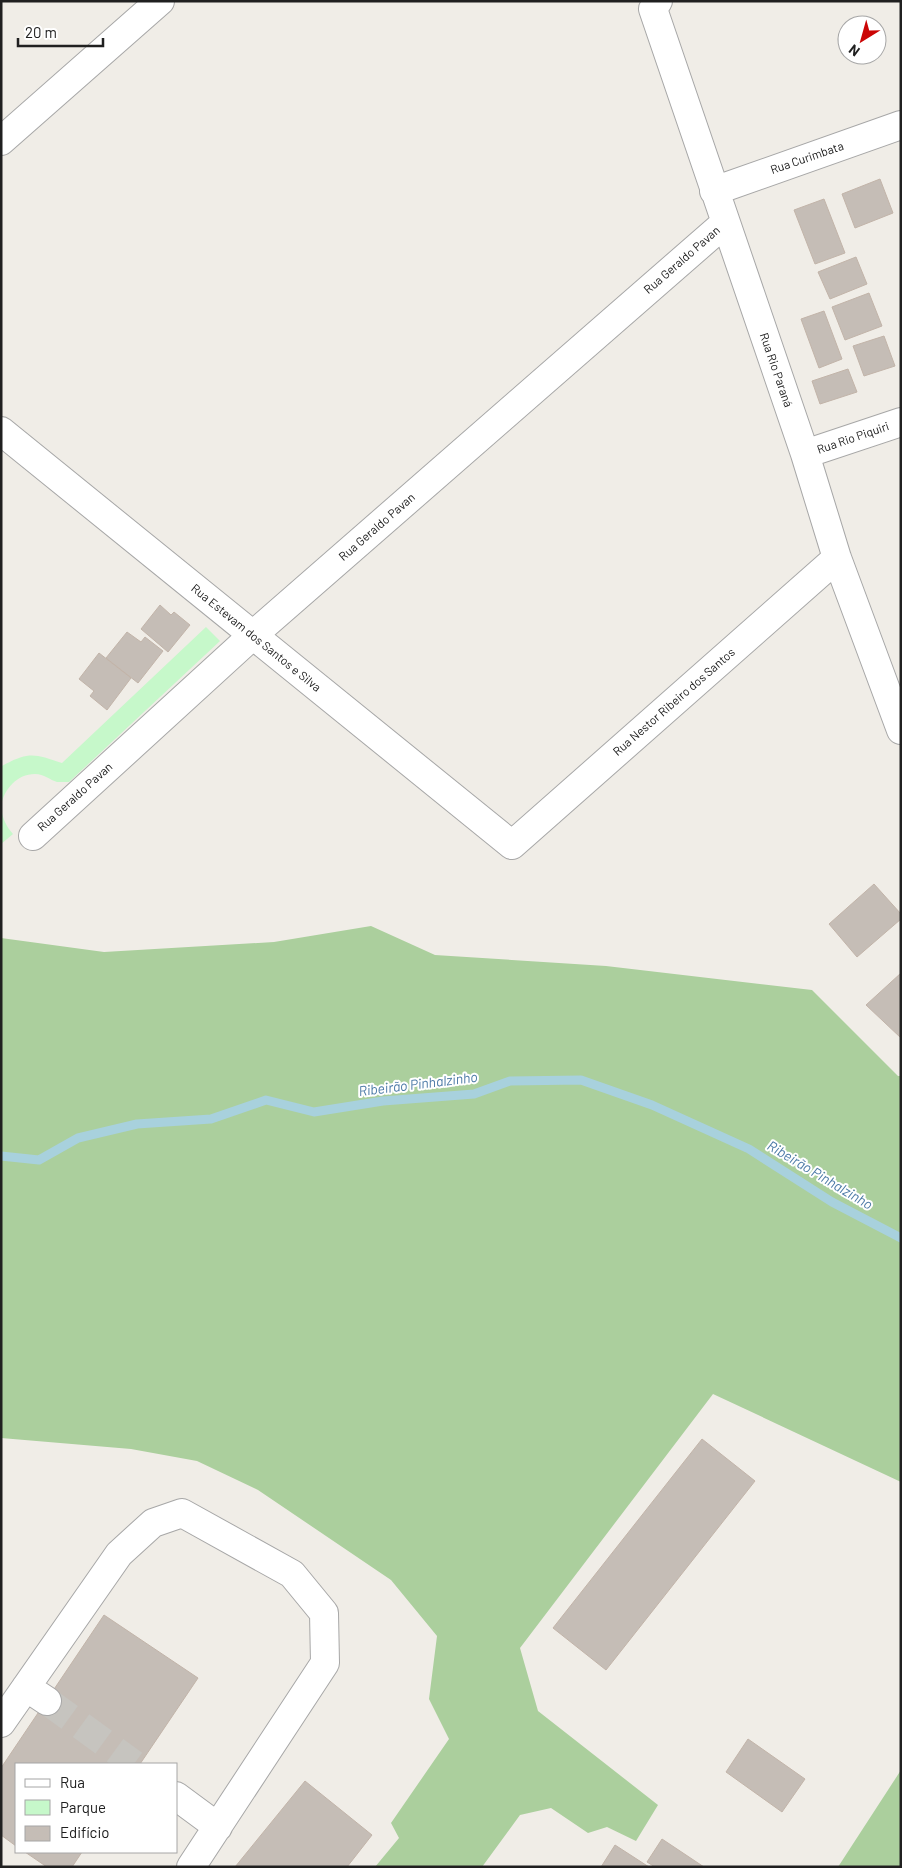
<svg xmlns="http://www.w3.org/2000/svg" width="902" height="1868" viewBox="0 0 902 1868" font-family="Barlow,sans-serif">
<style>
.forest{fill:#abcf9d}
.park{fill:#c6f8ca}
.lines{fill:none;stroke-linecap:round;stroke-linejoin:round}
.stream{stroke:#a8d1dd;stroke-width:9}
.building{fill:#c5bdb6;stroke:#c2b4a9}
.minor-tunnel{stroke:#c6c4bf;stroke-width:28;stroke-dasharray:28 14;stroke-linecap:butt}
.minor-casing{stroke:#a7a7a7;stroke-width:30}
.minor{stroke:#fff;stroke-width:28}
.labels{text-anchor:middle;stroke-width:4;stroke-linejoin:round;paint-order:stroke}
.street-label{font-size:12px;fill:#202020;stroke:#fff}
.water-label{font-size:14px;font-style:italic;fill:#4b79a6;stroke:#fff}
</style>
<rect width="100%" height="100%" fill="#f0ede7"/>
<path class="forest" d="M371,926L435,955L606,966L812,990L898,1076H901V1482L713,1394L520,1648L538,1711L658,1805L636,1841L607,1827L588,1833L551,1808L520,1815L482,1867H375L399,1838L391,1823L449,1739L429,1699L437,1636L391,1580L258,1490L197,1461L131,1449L1,1438V938L104,952L274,942Z
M901,1770V1867H838Z"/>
<path class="park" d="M206,627L220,641L69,782C66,782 61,782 57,782C50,780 44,774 35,774C17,774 4,789 1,806L2,766C29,751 35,754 62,763Z
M1,809C3,819 6,826 13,834L1,844Z"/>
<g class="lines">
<path class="stream" d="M1,1156L39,1160L78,1138L137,1124L211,1119L266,1100L314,1112L383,1101L474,1094L510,1081L581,1080L652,1105L749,1149L832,1202L901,1238"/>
</g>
<path class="building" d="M880,179L893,213L855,228L842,194Z
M824,199L845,253L815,264L794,210Z
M856,257L867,284L830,299L818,272Z
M869,293L882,326L845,340L832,307Z
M824,311L842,359L819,368L801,319Z
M884,336L895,366L864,376L853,346Z
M848,369L857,392L820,404L812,381Z
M160,605L171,615L174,612L190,625L168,652L141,629Z
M127,632L141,642L145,637L163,651L138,683L106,658Z
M99,653L131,678L107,710L90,696L94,691L79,679Z
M874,884L901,914V919L857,957L829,924Z
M901,973V1038L866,1005Z
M702,1439L755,1481L606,1670L553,1628Z
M104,1615L198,1678L140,1764H16V1846L1,1835V1768Z
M748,1739L805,1779L782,1812L726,1772Z
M305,1781L372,1835L347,1867H235Z
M662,1839L704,1867H655L647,1862Z
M615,1845L649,1867H601Z
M25,1852H82L72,1867H47Z"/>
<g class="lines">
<path class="minor-tunnel" d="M47,1701L134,1764"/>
<defs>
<path id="minor" d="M658,1L653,9L805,454L837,558L901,730
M1,141L160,1
M714,191L901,125
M1,431L512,845L837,558
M805,454L901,422
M33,836L253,635L725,223
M26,1687L47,1701
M1,1723L119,1554L153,1523L182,1513L292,1574L324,1613L325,1663L191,1867
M176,1796L218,1827"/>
</defs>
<use href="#minor" class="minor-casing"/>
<use href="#minor" class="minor"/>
</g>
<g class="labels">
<g class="street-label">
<text transform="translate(807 158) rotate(-19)" y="4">Rua Curimbata</text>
<text transform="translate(682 260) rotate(-41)" y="4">Rua Geraldo Pavan</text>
<text transform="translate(776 370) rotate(71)" y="4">Rua Rio Paraná</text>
<text transform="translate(853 438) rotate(-19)" y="4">Rua Rio Piquiri</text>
<text transform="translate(377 527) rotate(-41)" y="4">Rua Geraldo Pavan</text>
<text transform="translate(256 638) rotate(39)" y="4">Rua Estevam dos Santos e Silva</text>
<text transform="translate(674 702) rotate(-41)" y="4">Rua Nestor Ribeiro dos Santos</text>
<text transform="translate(75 797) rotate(-42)" y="4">Rua Geraldo Pavan</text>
</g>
<g class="water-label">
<text transform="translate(418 1084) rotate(-7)" y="5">Ribeirão Pinhalzinho</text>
<text transform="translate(820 1175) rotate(31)" y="5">Ribeirão Pinhalzinho</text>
</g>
</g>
<rect width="902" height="1868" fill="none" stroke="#202020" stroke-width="5"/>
<rect x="15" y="1763" width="162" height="90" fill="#ffffff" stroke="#a6a6a6"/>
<rect x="25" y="1779" width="25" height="8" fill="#ffffff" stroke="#a6a6a6"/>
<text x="60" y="1788" font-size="15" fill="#202020">Rua</text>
<rect x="25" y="1800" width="25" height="15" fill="#c6f8ca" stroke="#a6a6a6"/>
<text x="60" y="1813" font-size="15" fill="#202020">Parque</text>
<rect x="25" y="1826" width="25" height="15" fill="#c5bdb6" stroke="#a6a6a6"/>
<text x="60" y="1838" font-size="15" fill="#202020">Edifício</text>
<g transform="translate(862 40) rotate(217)"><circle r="24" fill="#ffffff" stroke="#a6a6a6"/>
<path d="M0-4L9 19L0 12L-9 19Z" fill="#cb0505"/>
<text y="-8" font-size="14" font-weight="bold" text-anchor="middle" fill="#202020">N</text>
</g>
<path d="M18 38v8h85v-8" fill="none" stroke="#202020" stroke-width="2.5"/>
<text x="25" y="38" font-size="15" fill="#202020" stroke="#ffffff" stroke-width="4" paint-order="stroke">20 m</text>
</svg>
